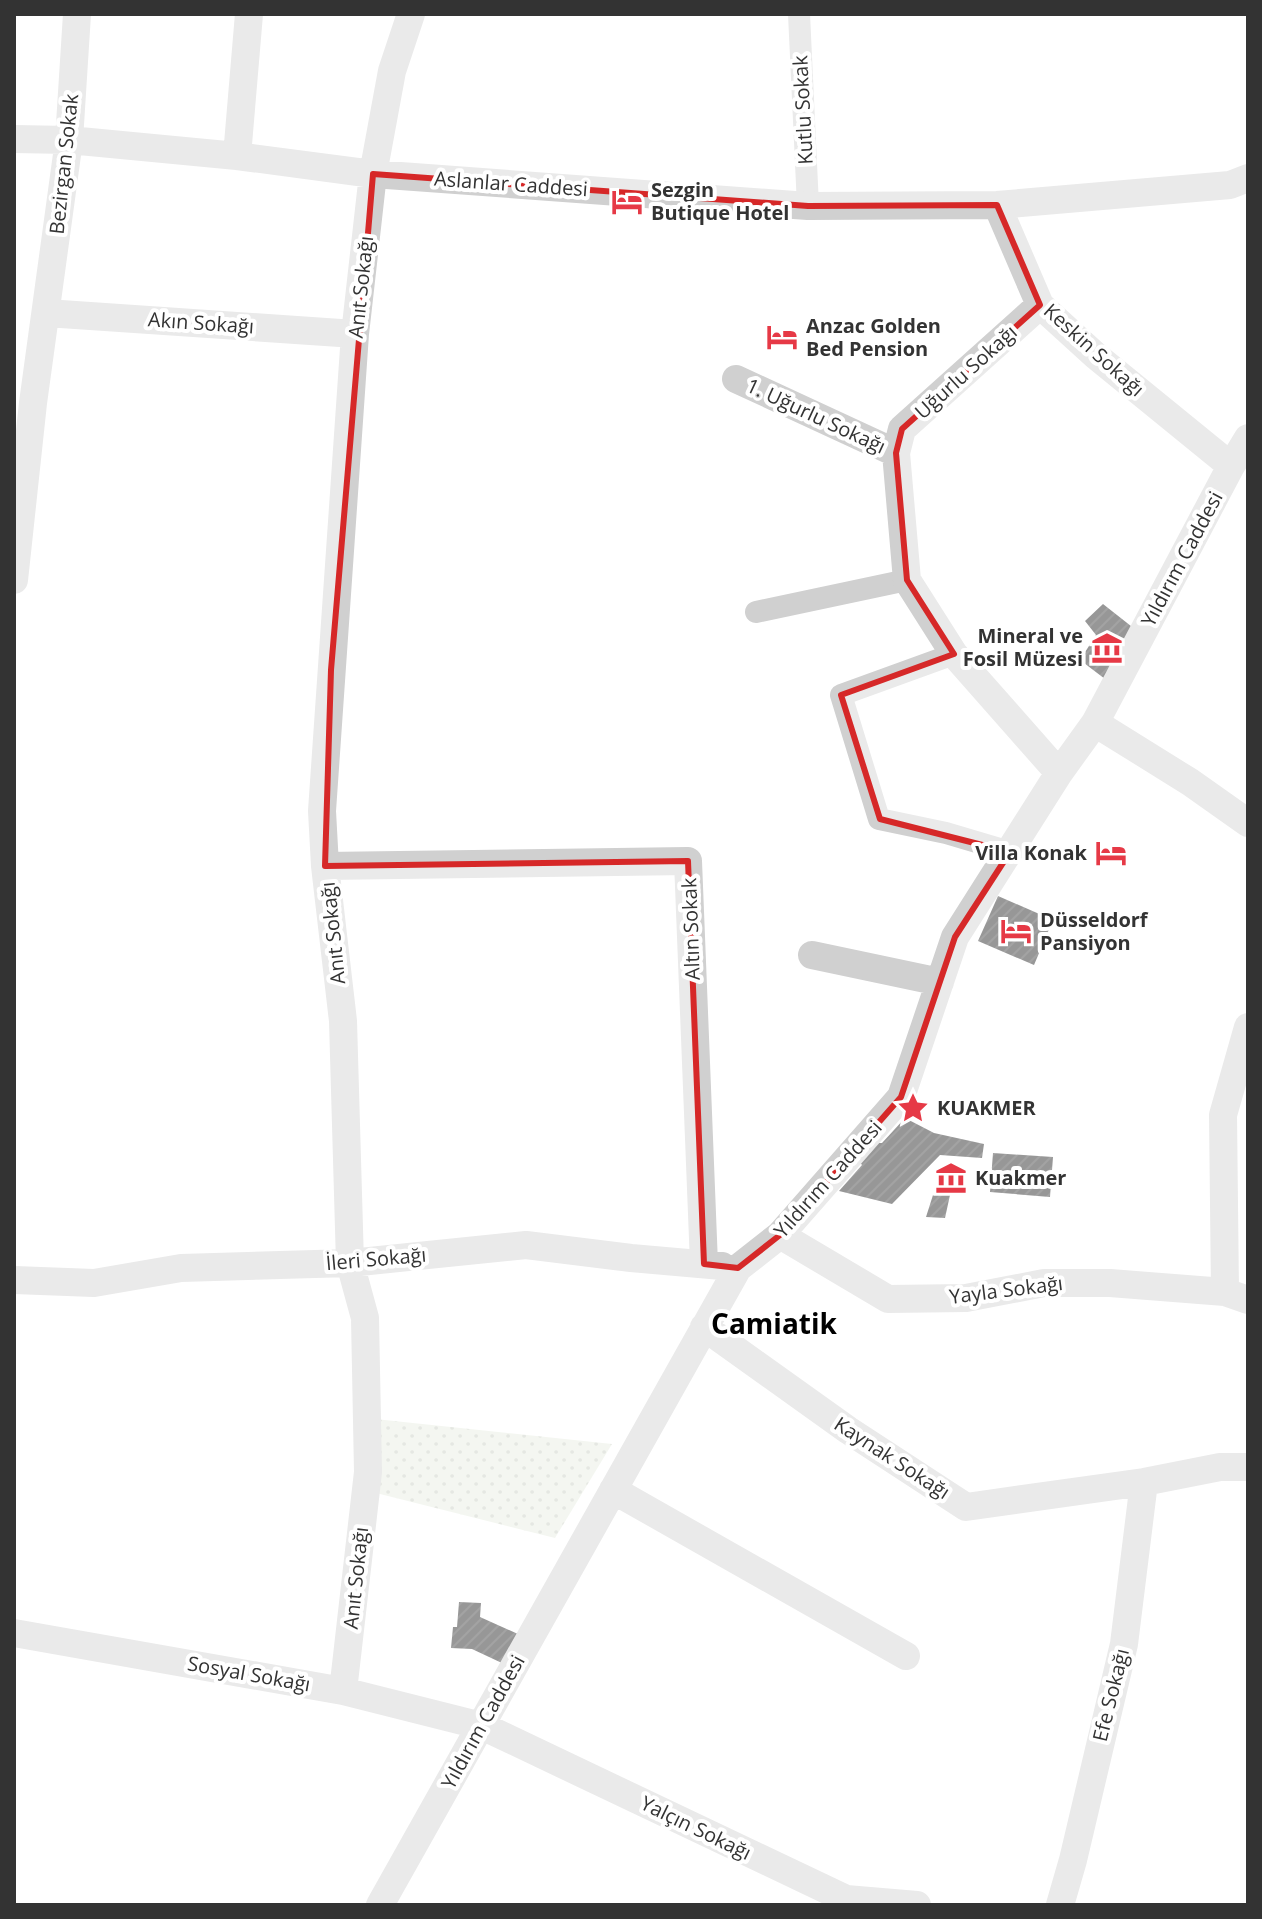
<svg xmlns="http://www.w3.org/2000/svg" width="1262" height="1919" viewBox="0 0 1262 1919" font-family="'Open Sans',sans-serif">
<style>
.park{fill:url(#park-dots)}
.building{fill:url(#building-hatch)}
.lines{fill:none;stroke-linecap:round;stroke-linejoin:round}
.pedestrian{stroke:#d0d0d0;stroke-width:22}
.minor{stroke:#d0d0d0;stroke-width:28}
.marked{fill:none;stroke:#d62828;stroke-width:6;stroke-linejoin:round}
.labels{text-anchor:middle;stroke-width:8;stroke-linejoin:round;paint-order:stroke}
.street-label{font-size:20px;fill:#333;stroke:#fff}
.poi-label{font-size:20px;font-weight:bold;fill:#333;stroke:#fff;text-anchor:start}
.district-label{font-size:28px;font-weight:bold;fill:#000;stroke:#fff}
</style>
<defs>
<pattern id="park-dots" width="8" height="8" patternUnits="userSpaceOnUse" patternTransform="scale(2)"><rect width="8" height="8" fill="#e6ecdf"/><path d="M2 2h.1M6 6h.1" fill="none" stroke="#c6cbc0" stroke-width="1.8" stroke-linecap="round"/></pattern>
<pattern id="building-hatch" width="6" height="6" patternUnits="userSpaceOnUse" patternTransform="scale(2)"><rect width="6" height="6" fill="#1a1a1a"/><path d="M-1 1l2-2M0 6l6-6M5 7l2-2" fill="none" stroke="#333"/></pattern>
</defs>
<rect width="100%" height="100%" fill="#fff"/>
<path class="park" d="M375,1419L612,1444L555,1538L376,1493Z"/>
<path class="building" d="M1103,604L1136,630L1109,682L1080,660L1096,635L1085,621Z
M998,896L1053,920L1034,965L978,941Z
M905,1118L934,1133L984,1144L982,1158L940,1155L892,1204L839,1191L862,1165L859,1161L877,1143H882Z
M993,1153L1053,1157L1050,1197L990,1192Z
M933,1195H950L945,1218L926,1217Z
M459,1602L481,1603L480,1617L518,1634L504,1664L472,1649L451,1648L453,1627H457Z"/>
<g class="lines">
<path class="pedestrian" d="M799,14L808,206
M756,612L907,580
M954,654L841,695L879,819L946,833L1010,852"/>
<path class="minor" d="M14,139L69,140L237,156L373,174L808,206L997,205L1230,185L1248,178
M237,156L249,14
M997,205L1040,305L1096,356L1231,466
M1040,305L902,429L896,453L907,580L954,654L1059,773
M46,313L355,334
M736,379L896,453
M14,580L33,403L69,140L77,14
M1095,723L1190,782L1248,823
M325,866L688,861L704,1264
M812,955L940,982
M780,1235L888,1299L966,1298L1044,1283H1110L1225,1292L1248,1300
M14,1280L94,1283L181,1268L350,1263L526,1245L631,1258L722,1266
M1225,1292L1223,1115L1248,1027
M704,1327L848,1430L966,1507L1144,1482L1220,1467H1248
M613,1490L906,1656
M14,1633L343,1691L482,1726L846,1899L917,1905
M343,1691L368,1472L365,1318L350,1263L343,1021L325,866L322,811L355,334L373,174L392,71L411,14
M380,1905L738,1268L780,1235L901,1097L955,937L1059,773L1095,723L1231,466L1248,438
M1060,1905L1073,1860L1124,1644L1144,1482"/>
</g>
<path d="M0 0H1262V1919H0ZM373,174L808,206L997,205L1040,305L902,429L896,453L907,580L954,654L841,695L880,819L1010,852L955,937L901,1097L780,1235L738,1268L704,1264L688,861L325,866L331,670Z" fill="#fff" fill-opacity=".55" fill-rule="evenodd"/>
<path class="marked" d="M373,174L808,206L997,205L1040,305L902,429L896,453L907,580L954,654L841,695L880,819L1010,852L955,937L901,1097L780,1235L738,1268L704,1264L688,861L325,866L331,670Z"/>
<defs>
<symbol id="hotel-bare" viewBox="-9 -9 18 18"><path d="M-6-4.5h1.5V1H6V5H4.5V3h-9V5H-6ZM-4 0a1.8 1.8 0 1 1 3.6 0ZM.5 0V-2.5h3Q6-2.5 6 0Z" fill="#e63946" stroke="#fff" stroke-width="2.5" paint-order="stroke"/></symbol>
<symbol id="museum-bare" viewBox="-9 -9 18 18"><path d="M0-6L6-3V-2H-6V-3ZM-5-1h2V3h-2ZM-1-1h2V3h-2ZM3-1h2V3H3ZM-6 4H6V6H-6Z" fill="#e63946" stroke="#fff" stroke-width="2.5" paint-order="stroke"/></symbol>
<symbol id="sight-bare" viewBox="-9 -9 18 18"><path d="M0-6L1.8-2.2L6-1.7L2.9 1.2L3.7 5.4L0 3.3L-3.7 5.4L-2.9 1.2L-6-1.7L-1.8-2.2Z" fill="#e63946" stroke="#fff" stroke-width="2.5" paint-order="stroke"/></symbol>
</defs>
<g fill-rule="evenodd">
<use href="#hotel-bare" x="605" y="180" width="44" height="44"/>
<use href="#hotel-bare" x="760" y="315" width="44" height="44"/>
<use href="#museum-bare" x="1085" y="626" width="44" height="44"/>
<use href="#hotel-bare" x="1089" y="831" width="44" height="44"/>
<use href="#hotel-bare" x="994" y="909" width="44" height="44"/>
<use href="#sight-bare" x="891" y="1086" width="44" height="44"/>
<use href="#museum-bare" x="929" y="1156" width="44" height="44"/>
</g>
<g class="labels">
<g class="street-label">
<text transform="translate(803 110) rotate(-93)" y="7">Kutlu Sokak</text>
<text transform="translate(64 164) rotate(-84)" y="7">Bezirgan Sokak</text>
<text transform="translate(511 184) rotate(4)" y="7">Aslanlar Caddesi</text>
<text transform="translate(361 287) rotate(-84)" y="7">Anıt Sokağı</text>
<text transform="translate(201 323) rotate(4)" y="7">Akın Sokağı</text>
<text transform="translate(1094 350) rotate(42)" y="7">Keskin Sokağı</text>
<text transform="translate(966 372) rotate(-42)" y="7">Uğurlu Sokağı</text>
<text transform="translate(816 416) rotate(25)" y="7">1. Uğurlu Sokağı</text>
<text transform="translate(1182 559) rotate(-62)" y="7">Yıldırım Caddesi</text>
<text transform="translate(691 929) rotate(-92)" y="7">Altın Sokak</text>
<text transform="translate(333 933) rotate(-96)" y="7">Anıt Sokağı</text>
<text transform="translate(828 1179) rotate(-48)" y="7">Yıldırım Caddesi</text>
<text transform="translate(376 1259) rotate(-5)" y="7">İleri Sokağı</text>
<text transform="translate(1006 1290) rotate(-7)" y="7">Yayla Sokağı</text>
<text transform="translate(892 1458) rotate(33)" y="7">Kaynak Sokağı</text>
<text transform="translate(356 1578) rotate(-84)" y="7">Anıt Sokağı</text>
<text transform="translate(249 1674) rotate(10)" y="7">Sosyal Sokağı</text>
<text transform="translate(1111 1695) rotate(-76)" y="7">Efe Sokağı</text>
<text transform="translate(483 1722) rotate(-61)" y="7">Yıldırım Caddesi</text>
<text transform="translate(696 1828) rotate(26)" y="7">Yalçın Sokağı</text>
</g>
<g class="poi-label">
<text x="651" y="197">Sezgin<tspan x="651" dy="23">Butique Hotel</tspan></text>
<text x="806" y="333">Anzac Golden<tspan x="806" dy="23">Bed Pension</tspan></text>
<text x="1083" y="643" text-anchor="end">Mineral ve<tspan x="1083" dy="23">Fosil Müzesi</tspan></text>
<text x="1087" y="860" text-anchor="end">Villa Konak</text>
<text x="1040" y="927">Düsseldorf<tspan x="1040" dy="23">Pansiyon</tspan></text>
<text x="937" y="1115">KUAKMER</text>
<text x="975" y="1185">Kuakmer</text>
</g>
<g class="district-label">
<text x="774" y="1334">Camiatik</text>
</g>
</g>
<rect width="1262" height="1919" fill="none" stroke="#333333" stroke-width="32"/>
</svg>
